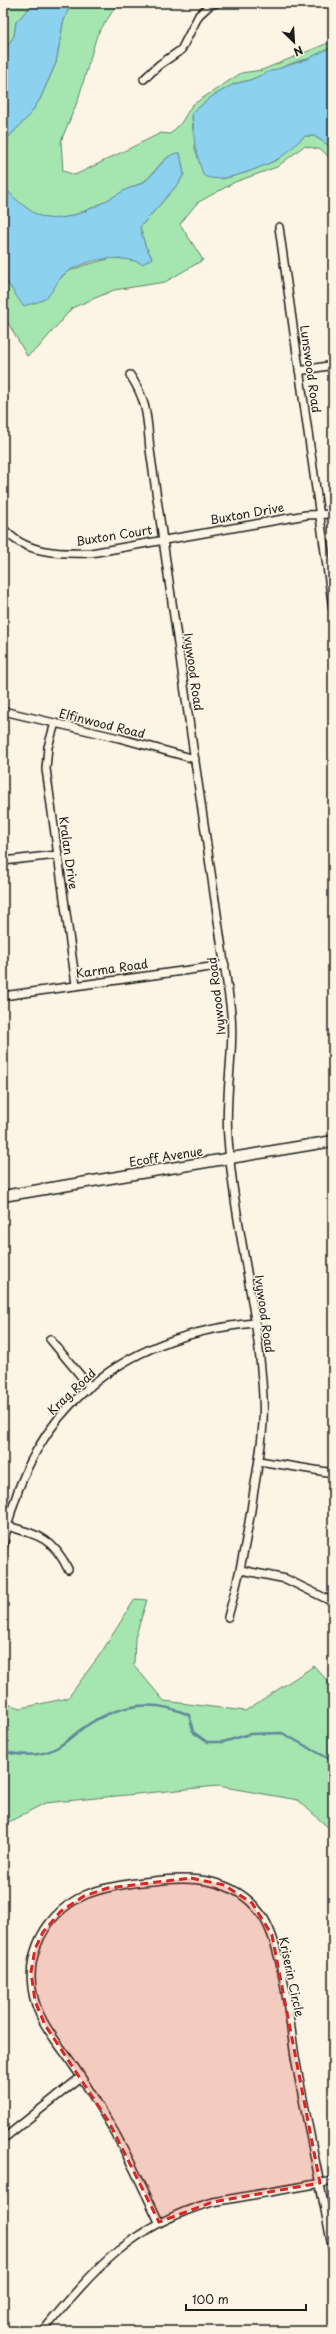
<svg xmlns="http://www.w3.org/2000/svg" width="336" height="2334" viewBox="0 0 336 2334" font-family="'Playpen Sans',sans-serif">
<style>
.green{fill:#a5e6b0;stroke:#608166}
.water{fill:#8cd1ed;stroke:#5f8999}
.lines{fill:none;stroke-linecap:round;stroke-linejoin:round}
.stream{stroke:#5f8999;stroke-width:2.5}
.street-casing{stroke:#1c1c1c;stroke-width:10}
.secondary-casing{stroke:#1c1c1c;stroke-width:13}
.street{stroke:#fcf5e5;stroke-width:7}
.secondary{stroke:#fcf5e5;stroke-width:10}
.marked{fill:#d62828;fill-opacity:0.2;stroke:#d62828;stroke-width:3;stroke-dasharray:8 5;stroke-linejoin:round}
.labels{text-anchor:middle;stroke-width:3;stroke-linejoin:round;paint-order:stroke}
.street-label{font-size:12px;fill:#1c1c1c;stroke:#fcf5e5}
</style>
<rect width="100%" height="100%" fill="#fcf5e5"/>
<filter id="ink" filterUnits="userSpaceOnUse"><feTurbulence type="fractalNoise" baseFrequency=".025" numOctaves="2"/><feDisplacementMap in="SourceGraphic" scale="8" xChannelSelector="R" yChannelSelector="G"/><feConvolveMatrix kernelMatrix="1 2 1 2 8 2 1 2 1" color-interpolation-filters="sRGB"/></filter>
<g filter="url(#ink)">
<path class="green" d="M3,3H34L16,22L14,36L3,53Z
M71,3H118L97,35L78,100L61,141L63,171L75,175L161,133L170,134L181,123L192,105L241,73L262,70L333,41V46L308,59L298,61L250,80L234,84L212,97L192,113L193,133L222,179L245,173L277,160L305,136H314L331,146L333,162L322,150L304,146L277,167L235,182L197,203L180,224L203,260L165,282L114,290L72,308L39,347L27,356L3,314V276L18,297L48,296L56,283L67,272L85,265L116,257L136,261L152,258L145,245L140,227L179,183L184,174L180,153C164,153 155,174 143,182C138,185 133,186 129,189C108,199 71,223 46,218C32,216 11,196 3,185V143L29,116L40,99L56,63L63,23Z
M135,1599L147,1600L135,1638L134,1665L164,1701L245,1711L314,1666L333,1687V1832L298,1800L218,1786L45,1803L3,1825V1703L21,1708L68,1698L101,1653Z"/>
<path class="water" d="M34,3H71L63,23L56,63L40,99L29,116L3,143V53L14,36L16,22Z
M333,46V148L314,136H305C296,143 287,155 276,160C260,168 218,186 203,175L195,148L192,113L211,97L234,84L250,80L268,72L308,59Z
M176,153H180L184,174L179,183L140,227L145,245L152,258L143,264C119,254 89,258 67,272C58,278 55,289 48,296C43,302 30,304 23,306L3,276V185C11,196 33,216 47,218C73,222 105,201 127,189C132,187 139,185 144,182C155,174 163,157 176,153Z"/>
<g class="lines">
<path class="stream" d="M3,1751C19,1756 40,1757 56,1748C66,1743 74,1734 83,1728C116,1705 152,1698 189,1715L193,1732L207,1742H223L250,1734L282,1733L333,1761"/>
<defs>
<path id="street" d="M144,79L159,65L181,50L199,15L210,5L217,3
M279,227L333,609
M299,371L333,365
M130,375C148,402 147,418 150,450L230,1004C236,1049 224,1093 228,1138C234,1225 259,1310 263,1397C265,1428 259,1459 254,1490C248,1533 240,1575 228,1617
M3,528C24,554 60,554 91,553L306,515L333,514
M3,711L119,738L195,759
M55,723L48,747L46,769L76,985
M3,861L57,855
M3,996L225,965
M50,1339L90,1387
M259,1461L333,1473
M7,1526C39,1535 53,1538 68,1569
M3,1548C26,1412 119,1336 254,1323
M241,1570L286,1579L333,1602
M3,2139L81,2077
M159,2222C143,2188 127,2152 107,2119C96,2101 85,2082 73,2065C62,2048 48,2033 40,2015C18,1968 39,1916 85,1895C106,1886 131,1883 153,1881C193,1876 235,1878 261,1914C283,1944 289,2019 295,2057C307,2122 321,2187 333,2252
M43,2331C94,2269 133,2224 213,2202L333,2181"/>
<path id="secondary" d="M3,1196L333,1141"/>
</defs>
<use href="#street" class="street-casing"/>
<use href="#secondary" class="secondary-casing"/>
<use href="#street" class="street"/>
<use href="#secondary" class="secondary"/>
</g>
</g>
<path class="marked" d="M191,1878L224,1885L252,1903L272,1935L320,2183L213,2202L159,2222L109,2122L45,2025L35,2001L31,1972L35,1949L43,1932L61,1911L84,1896L108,1888Z"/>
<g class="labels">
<g class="street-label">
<text transform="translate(310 369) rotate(82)" y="4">Lunswood Road</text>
<text transform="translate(247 514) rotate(-10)" y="4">Buxton Drive</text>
<text transform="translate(114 536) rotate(-9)" y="4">Buxton Court</text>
<text transform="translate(193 672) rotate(82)" y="4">Ivywood Road</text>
<text transform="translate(102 724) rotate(14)" y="4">Elfinwood Road</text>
<text transform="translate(68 853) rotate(82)" y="4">Kralan Drive</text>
<text transform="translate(112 969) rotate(-8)" y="4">Karma Road</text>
<text transform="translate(217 996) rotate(-97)" y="4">Ivywood Road</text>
<text transform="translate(166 1157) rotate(-9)" y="4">Ecoff Avenue</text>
<text transform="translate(264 1314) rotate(82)" y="4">Ivywood Road</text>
<text transform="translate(72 1392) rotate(-43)" y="4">Krag Road</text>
<text transform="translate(291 1977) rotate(78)" y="4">Kriserin Circle</text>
</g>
</g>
<rect width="336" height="2334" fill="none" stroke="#fcf5e5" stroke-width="16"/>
<rect x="8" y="8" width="320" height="2318" fill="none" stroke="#1c1c1c" stroke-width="1.5" filter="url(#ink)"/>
<g transform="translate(294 42) rotate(155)" stroke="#fcf5e5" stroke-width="3" paint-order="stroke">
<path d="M0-3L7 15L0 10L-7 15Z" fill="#1c1c1c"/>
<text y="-6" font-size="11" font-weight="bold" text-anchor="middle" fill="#1c1c1c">N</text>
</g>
<path d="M186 2304v6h120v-6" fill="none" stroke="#1c1c1c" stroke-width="2"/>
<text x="192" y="2304" font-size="12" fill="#1c1c1c" stroke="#fcf5e5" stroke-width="3" paint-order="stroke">100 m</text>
</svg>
